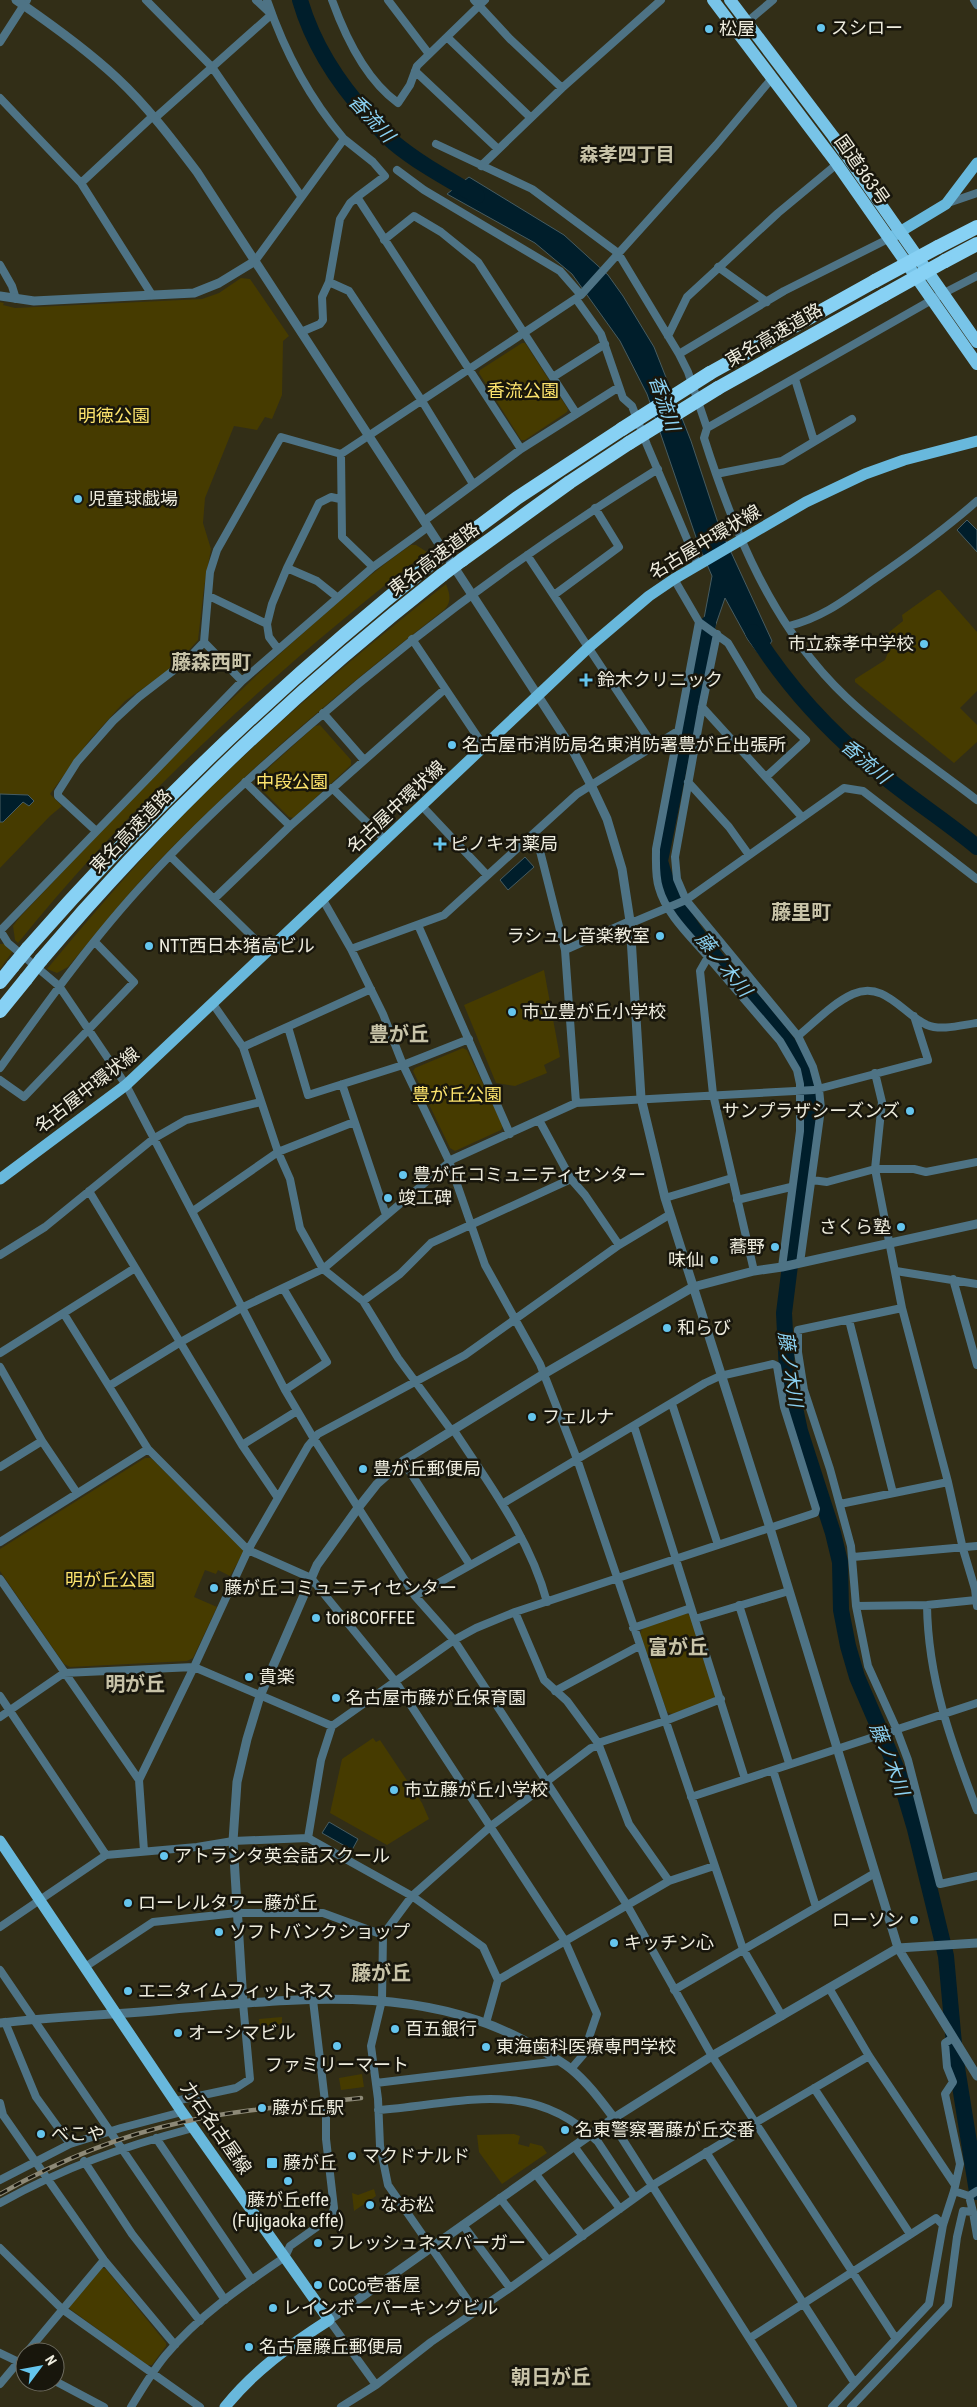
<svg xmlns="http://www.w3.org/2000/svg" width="977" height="2407" viewBox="0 0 977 2407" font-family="'Roboto Condensed','Noto Sans JP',sans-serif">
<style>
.green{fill:#463b00}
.water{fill:#001e2b;stroke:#475c61}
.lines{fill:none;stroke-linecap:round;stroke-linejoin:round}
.river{stroke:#001e2b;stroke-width:16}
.minor{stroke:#4e7385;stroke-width:8}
.tertiary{stroke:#4e7385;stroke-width:9}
.primary{stroke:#68b8dc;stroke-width:11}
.trunk{stroke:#78c4e8;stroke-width:12}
.motorway{stroke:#87d1f4;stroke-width:14}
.rail-casing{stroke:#8d8977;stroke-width:4.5}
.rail{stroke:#18160c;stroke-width:2.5;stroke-dasharray:8;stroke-linecap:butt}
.motorway-bridge{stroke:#87d1f4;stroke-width:14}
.poi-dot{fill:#65c5ee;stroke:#18160c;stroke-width:2}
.labels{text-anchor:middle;stroke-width:5;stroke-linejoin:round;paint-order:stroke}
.poi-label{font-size:18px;fill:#eeecde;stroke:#18160c;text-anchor:start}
.street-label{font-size:18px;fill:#eeecde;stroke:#18160c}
.park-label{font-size:18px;fill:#fde46d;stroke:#18160c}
.water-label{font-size:19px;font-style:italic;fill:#8bd1f2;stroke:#18160c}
.neighbourhood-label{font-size:19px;font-weight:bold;fill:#c8c3a8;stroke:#18160c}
.quarter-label{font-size:20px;font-weight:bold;fill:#c8c3a8;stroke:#18160c}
</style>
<rect width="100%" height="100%" fill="#322e17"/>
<path class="green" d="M241,278L250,279L289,336L283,341L282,395L272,419L265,417L257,430L234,426L205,498L203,523L211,549L204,588L198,640L175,666L125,701L89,741L50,794L62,806L50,816L0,868V302L4,303L3,305L15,308L202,299L219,293Z
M522,343H525L568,409L567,412L525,440H521L479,373L480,370Z
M411,545H416L427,552C278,668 137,796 18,943L15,940L13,926L19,918C114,818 207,717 311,626C343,598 376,569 411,545Z
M446,584C450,594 452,602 444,610C340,690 240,776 149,871C121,902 95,935 68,967L57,973L47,969C92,915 138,861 187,811C268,730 356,654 446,584Z
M937,590H940L977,632V691L960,708L977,725V742L954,763L855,682V679L885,660L889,650L882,640L883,637L903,621L902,615Z
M320,725L351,760V765L294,818L289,817L255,783V780L315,726Z
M0,944H6L13,951L0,969Z
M544,970L560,1057L544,1065L547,1073L515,1086L496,1083L464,1005Z
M463,1048L467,1050L503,1126L501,1130L455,1151L450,1148L413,1071L415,1068Z
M145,1458H151L243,1549V1553L230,1576L218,1570L216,1574L205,1570L194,1597L217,1607L193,1658L187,1661L70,1667L64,1664L0,1571V1549Z
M686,1613L691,1616L716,1694L713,1700L672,1714L667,1712L640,1634L643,1627Z
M373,1738L376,1742L380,1740L422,1803L429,1819L387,1845L330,1813L342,1759Z
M282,2017V2024L260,2026L259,2019Z
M362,2074L364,2087L341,2090L339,2078Z
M514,2134L520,2136L518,2144L529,2147L530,2143L542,2146L547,2153L502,2184L479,2152L477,2135Z
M374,2189L376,2196L354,2211L352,2193L358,2195Z
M102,2268L106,2269L166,2343V2346L152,2365H147L70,2309L69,2305Z"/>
<path class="water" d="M469,177L564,235L608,275L623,296L654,347L691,441L719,526L772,641L761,657L748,640L725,598L708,647L699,645L712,576L699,546L647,394L620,341L572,274L535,243L447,194Z
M967,520L977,530V552L957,530Z
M0,794L28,795L34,801L29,806L23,802L3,822H0Z
M525,857L534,867L508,890L500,880Z
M329,1822L358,1839L352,1850L322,1833Z"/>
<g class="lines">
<path class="river" d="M300,0C313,45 338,83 369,117C377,125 384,135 393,142C418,163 448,179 477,196
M708,624L660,861C675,921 725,967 764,1013C777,1030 793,1046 801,1066C809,1084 809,1102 808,1122L784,1313L787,1371L800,1431L833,1533L840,1562L841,1610L848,1646L857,1677L898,1772L915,1829L946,1956L955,2055L977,2192
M753,632C787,686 830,733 880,773C911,799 946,821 977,847"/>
<path class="minor" d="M146,0L212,67L301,196
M256,0L270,13
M267,0C284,50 310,99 344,139
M332,0C345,36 366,80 398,103L410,85L417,66L485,0
M388,0L429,54
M474,0L510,39L562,88
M974,0L977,5
M747,22L773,0
M447,37L531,118
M0,42L27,0
M415,71L498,149
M0,98L81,183L152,295
M155,118L272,14
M436,144L532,189L618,253L679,354L688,372L707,428
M481,166L562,88L661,0
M397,170L424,190L560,271L581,295
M81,183L153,116
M948,203L977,193
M384,240L414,216L441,232L478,262L576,413
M255,261L344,139L373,162L385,176L357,197
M0,265L12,286L16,299
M718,267L767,302
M977,276L944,293L707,428L704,438C734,532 773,628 846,697C886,735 933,766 977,800
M329,282L349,291L422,401L473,484
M576,299L601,334L623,398L632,406L647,445L698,565
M301,332L320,324L323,320L322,297L329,282L340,219L350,203L357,197L521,449
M668,336L687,297L778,213L837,164
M679,354L784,291L888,239
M553,377L605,344
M795,379L814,441
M341,454L342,537L373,567
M716,474L782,461L852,419
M424,521L521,449L619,387
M527,555L653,745
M287,568L319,503L331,497L340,499
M674,579L699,622L728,643L759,695L806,740L766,777
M554,595L619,547L595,508
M209,596L267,624L269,637L278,649
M699,622L656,849C656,862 655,876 659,888C666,914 691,937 708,957L700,971L713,1094L754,1271
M267,624L272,604L287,568L317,581L337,597
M789,626C824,617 846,599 876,578C911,554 945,529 977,501
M717,634L702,707L675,857L677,879L686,900L798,1036L813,1067L819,1089L821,1109L800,1263
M412,639L485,748
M204,642L242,681
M702,707L802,817
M323,713L364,760
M245,782L290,826
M688,782L729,827L749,855
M332,788L386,841
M422,806L487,875
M95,830L58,796V792L77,762L113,721L139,697L187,660L204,642L210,572L217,550L281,437L341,454L581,295L716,145L773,77
M532,835L538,843L565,950L576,1103
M170,856L268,952
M214,899L290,826L445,689
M323,900L351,949L383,1014L403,1065L449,1161L485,1265L540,1364L577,1459L743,1949L782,2016
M418,925L510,1134
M0,930L8,943L59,986L126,1085L285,1390L314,1439L415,1596L454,1640L627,1905L712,2056L896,2339
M0,931L242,681L373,567L428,527
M351,949L444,915L577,794L678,731
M565,950L630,921H636L686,900L844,788L863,791L977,879
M708,957L780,1041L797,1070L800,1084V1131L782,1267
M213,1004L243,1047L278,1152L290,1179L300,1228L323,1269L363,1301L398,1358L451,1430
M288,1027L308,1095L403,1065L469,1039
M798,1036C815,1022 833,1003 853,994C884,980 903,1014 927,1025C941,1031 962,1025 977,1023
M243,1047L371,989
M0,1068C46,1004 93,938 147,880C197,825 253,774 310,725C419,630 535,545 658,469
M875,1073L882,1102L875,1169L902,1308L948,1482L963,1549L975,1589L977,1606
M0,1080L24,1097L134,982L96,943
M342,1084L386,1215
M539,1120L571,1179L585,1195L619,1245
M812,1180L827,1182L875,1169H914L926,1172L977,1162
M89,1191L242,1445L278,1498
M665,1198L732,1178
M737,1200L791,1187
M193,1211L278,1152L354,1122
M0,1255L45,1227L153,1139L186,1120L261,1102
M896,1271L977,1284
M953,1279L977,1365
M283,1288L327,1362L285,1390
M363,1301L400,1274L431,1243L571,1179
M902,1308L798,1330V1352L804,1390L830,1469L851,1546L856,1606L868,1666L896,1728L908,1760L940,1884L977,1876
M64,1314L148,1449L248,1550L311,1578L395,1681L565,1941L597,2014L583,2055L571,2069
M849,1320L893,1493
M0,1353L135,1268
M0,1367L42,1441L77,1493
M109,1386L179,1343L243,1307L323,1269L453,1159L576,1103L814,1090L928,1060L914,1016
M672,1404L718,1545
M634,1426L745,1779
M453,1429C489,1484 530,1538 547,1602
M242,1445L297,1411
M403,1461L470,1565
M0,1467L42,1441
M840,1504L948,1482
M0,1542L148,1449
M853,1557L977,1546
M0,1579L139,1780L144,1851
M415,1596L521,1537
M739,1605L789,1763
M927,1605C928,1679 951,1742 977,1810
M856,1606L927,1605L976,1600
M515,1612L544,1680L567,1701L598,1743L629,1824L669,1881
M695,1619L789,1591
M633,1628L691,1608
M555,1691L639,1646
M0,1696L106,1855
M0,1717L64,1673L194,1667L332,1726
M598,1743L665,1721L721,1699
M773,1770L816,1907
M139,1780L194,1667L248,1550L308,1446L318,1434L465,1355L619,1245L669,1215
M546,1782L591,1748L598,1746
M691,1797L977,1703
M308,1838L321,1760L332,1726L454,1640L476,1628L515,1612L815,1513L816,1509L784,1407L777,1366L773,1364L720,1376L705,1383L502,1504
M0,1927L106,1855L197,1847L233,1841L308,1838L412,1896L483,1947L498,1980L486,2023
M85,1967L153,1922L237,1913H323L383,1935
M0,1970L225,2300
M498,1980L669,1881L714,1866
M829,1988L869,2056L955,2185
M674,1990L875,1873
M5,2022L36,2097L70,2144
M376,2083L559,2061
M814,2088L910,2234
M175,2101L236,2088L250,2079L243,2003
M0,2103L3,2115L104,2260L175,2345
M378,2110C460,2104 531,2076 598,2142L635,2198
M614,2118L616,2129L793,2407
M156,2138L252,2280
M574,2146L620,2209
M706,2152L854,2382
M84,2161L132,2234L200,2321
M535,2173L583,2236
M0,2180L70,2144L121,2128L182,2112
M954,2191L969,2196L977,2191
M500,2198L548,2260
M0,2203C65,2167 122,2147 193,2128
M973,2212L977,2236
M463,2225L510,2288
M0,2248L62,2309L200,2407
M476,2312L388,2185L380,2146L378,2099L371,2046L382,2000L383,1935L412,1896L491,1826L547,1784
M329,2320L376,2385
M750,2338L936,2218L943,2225
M27,2352L104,2260
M0,2353L25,2365
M55,2381L104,2407
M0,2384L25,2354
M131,2407C142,2389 152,2372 165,2356C198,2316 242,2286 285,2257L290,2246L331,2217L334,2208L326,2139V2110L313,2000
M341,2407L376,2385L431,2342L510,2288L653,2185L755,2123L869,2056
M832,2407L929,2304L943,2225L954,2191L960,2164L945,2094L953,2082L947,2067L945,2043L953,2038
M851,2407L948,2305L957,2237L963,2211L973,2212L969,2196"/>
<path class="tertiary" d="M16,0C51,24 86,49 117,78C147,106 172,139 197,172L538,696L571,747L591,785L607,819L622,869L630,921L641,1098L665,1198L770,1528L898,1948L977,2076
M0,296L34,301L194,293L219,283L255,261
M243,2003L233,1841L237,1782L247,1739L260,1696L317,1565L358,1508L377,1484L403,1461L542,1375L693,1287L754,1271L782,1267L977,1224
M0,2023C58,2016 116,2015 174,2009C296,1999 426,1982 536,2047C548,2054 561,2061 571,2069C588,2083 601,2101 614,2118
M329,2320L614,2118L712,2056L898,1948L977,1943"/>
<path class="primary" d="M893,236L946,204L977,163
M0,1179L126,1085L589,647L649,596L674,579L806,502L865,474L904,460L977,441
M0,1841L182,2112L329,2320C290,2345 254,2371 225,2407"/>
<path class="trunk" d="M713,0L837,164L977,364
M730,0L833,136L977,342"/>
<path class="motorway" d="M938,247L977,227
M945,261L977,244
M710,373L875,281
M718,388L884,295
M454,545L517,498L622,429
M462,560L570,482L629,443
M28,948C154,804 284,680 434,561
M41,960C161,818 296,690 442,575
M0,982L13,966
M0,1011L26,979"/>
<defs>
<path id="rail" d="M0,2194C58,2161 118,2136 183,2122C240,2109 303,2105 361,2098"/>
</defs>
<use href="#rail" class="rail-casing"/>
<use href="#rail" class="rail"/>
<path class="motorway-bridge" d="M875,281L938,247
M884,295L945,261
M622,429L710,373
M629,443L718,388
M434,561L454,545
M442,575L462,560
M13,966L28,948
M26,979L41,960"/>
</g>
<g class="poi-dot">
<circle cx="821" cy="28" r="5"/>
<circle cx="709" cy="29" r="5"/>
<circle cx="78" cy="499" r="5"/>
<circle cx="924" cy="644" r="5"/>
<path d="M583.5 672.5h5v5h5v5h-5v5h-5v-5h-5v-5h5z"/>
<circle cx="452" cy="745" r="5"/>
<path d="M437.5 836.5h5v5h5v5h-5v5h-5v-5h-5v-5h5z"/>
<circle cx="660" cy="936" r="5"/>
<circle cx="149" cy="946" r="5"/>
<circle cx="512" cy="1012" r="5"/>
<circle cx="910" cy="1111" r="5"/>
<circle cx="403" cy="1175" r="5"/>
<circle cx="388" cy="1198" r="5"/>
<circle cx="901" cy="1227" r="5"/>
<circle cx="775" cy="1247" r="5"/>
<circle cx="714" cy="1260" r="5"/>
<circle cx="667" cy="1328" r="5"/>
<circle cx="532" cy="1417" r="5"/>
<circle cx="363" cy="1469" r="5"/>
<circle cx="214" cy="1588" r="5"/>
<circle cx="316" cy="1618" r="5"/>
<circle cx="249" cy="1677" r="5"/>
<circle cx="336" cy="1698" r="5"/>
<circle cx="394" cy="1790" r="5"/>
<circle cx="164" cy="1856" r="5"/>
<circle cx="128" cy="1903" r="5"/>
<circle cx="914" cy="1920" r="5"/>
<circle cx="219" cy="1932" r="5"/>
<circle cx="614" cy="1943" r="5"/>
<circle cx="128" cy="1991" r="5"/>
<circle cx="395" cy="2029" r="5"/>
<circle cx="178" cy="2033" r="5"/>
<circle cx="337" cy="2046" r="5"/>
<circle cx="486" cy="2047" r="5"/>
<circle cx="262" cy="2108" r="5"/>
<circle cx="565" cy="2130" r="5"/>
<circle cx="41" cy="2134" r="5"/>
<circle cx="352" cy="2156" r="5"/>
<rect x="266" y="2157" width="12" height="12" rx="2.5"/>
<circle cx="288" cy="2181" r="5"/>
<circle cx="370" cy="2205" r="5"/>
<circle cx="318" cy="2243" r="5"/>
<circle cx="318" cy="2285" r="5"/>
<circle cx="273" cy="2308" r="5"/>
<circle cx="249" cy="2347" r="5"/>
</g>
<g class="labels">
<g class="poi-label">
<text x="831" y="34">スシロー</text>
<text x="719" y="35">松屋</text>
<text x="88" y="505">児童球戯場</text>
<text x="914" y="650" text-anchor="end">市立森孝中学校</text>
<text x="597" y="686">鈴木クリニック</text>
<text x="462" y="751">名古屋市消防局名東消防署豊が丘出張所</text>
<text x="450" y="850">ピノキオ薬局</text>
<text x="650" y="942" text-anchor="end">ラシュレ音楽教室</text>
<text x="159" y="952">NTT西日本猪高ビル</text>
<text x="522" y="1018">市立豊が丘小学校</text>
<text x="900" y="1117" text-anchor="end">サンプラザシーズンズ</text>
<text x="413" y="1181">豊が丘コミュニティセンター</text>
<text x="398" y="1204">竣工碑</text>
<text x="891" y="1233" text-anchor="end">さくら塾</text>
<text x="765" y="1253" text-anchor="end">蕎野</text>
<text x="704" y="1266" text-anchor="end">味仙</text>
<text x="677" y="1334">和らび</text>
<text x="542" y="1423">フェルナ</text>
<text x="373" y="1475">豊が丘郵便局</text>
<text x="224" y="1594">藤が丘コミュニティセンター</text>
<text x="326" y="1624">tori8COFFEE</text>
<text x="259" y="1683">貴楽</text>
<text x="346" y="1704">名古屋市藤が丘保育園</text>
<text x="404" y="1796">市立藤が丘小学校</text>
<text x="174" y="1862">アトランタ英会話スクール</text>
<text x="138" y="1909">ローレルタワー藤が丘</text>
<text x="904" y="1926" text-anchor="end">ローソン</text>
<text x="229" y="1938">ソフトバンクショップ</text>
<text x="624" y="1949">キッチン心</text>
<text x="138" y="1997">エニタイムフィットネス</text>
<text x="405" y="2035">百五銀行</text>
<text x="188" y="2039">オーシマビル</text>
<text x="496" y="2053">東海歯科医療専門学校</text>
<text x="337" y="2071" text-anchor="middle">ファミリーマート</text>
<text x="272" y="2114">藤が丘駅</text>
<text x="575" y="2136">名東警察署藤が丘交番</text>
<text x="51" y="2140">べこや</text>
<text x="362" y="2162">マクドナルド</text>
<text x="283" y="2169">藤が丘</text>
<text x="288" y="2206" text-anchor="middle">藤が丘effe<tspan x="288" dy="21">(Fujigaoka effe)</tspan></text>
<text x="380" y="2211">なお松</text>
<text x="328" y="2249">フレッシュネスバーガー</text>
<text x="328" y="2291">CoCo壱番屋</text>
<text x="283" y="2314">レインボーパーキングビル</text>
<text x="259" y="2353">名古屋藤丘郵便局</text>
</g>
<g class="street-label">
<text transform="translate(862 170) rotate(55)" y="6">国道363号</text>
<text transform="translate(774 335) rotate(-30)" y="6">東名高速道路</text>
<text transform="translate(705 542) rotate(-31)" y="6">名古屋中環状線</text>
<text transform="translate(434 559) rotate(-37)" y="6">東名高速道路</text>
<text transform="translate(396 807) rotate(-43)" y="6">名古屋中環状線</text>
<text transform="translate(131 831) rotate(-46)" y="6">東名高速道路</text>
<text transform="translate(87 1090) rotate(-38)" y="6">名古屋中環状線</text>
<text transform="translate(216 2128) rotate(55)" y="6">力石名古屋線</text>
</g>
<g class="park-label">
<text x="523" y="397">香流公園</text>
<text x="114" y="422">明徳公園</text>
<text x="292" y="788">中段公園</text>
<text x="457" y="1101">豊が丘公園</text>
<text x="110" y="1586">明が丘公園</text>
</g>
<g class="water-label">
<text transform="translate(372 118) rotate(47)" y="7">香流川</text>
<text transform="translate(665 403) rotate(71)" y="7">香流川</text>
<text transform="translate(866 761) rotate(40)" y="7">香流川</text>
<text transform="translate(724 964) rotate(51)" y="7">藤ノ木川</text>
<text transform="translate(791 1369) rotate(82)" y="7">藤ノ木川</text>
<text transform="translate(890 1759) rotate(69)" y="7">藤ノ木川</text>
</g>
<g class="neighbourhood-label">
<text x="627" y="161">森孝四丁目</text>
</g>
<g class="quarter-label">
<text x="211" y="669">藤森西町</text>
<text x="801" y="919">藤里町</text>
<text x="399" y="1041">豊が丘</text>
<text x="678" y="1654">富が丘</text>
<text x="135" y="1691">明が丘</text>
<text x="381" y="1980">藤が丘</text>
<text x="551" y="2384">朝日が丘</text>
</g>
</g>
<g transform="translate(40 2367) rotate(58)"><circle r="24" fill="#18160c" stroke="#6e6c60"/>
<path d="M0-4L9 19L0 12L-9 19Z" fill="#65c5ee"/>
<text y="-8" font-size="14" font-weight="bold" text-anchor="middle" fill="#eeecde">N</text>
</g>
</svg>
